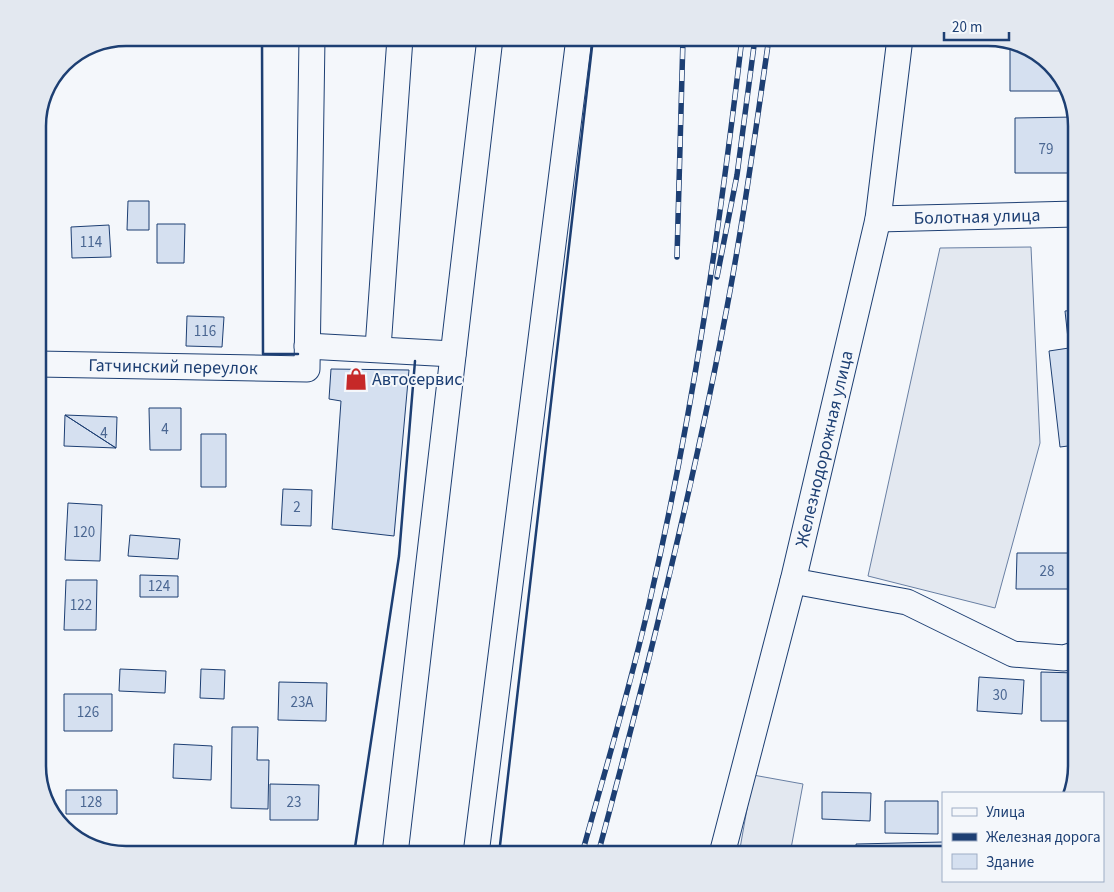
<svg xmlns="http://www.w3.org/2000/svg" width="1114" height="892" viewBox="0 0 1114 892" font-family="'Source Sans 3',sans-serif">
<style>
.parking{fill:#e3e8f0;stroke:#687fa3}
.building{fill:#d5e0f0;stroke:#1d3f73}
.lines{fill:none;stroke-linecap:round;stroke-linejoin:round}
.minor-casing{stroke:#1d3f73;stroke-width:27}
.minor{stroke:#f4f7fb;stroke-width:25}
.rail-casing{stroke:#1d3f73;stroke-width:5.5}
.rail{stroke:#f4f7fb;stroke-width:4;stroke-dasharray:11;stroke-linecap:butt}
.wall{stroke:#1d3f73;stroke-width:2.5}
.labels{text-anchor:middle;stroke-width:4;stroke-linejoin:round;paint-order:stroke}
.number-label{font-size:15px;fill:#4b6792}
.street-label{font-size:18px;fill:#1d3f73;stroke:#f4f7fb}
.poi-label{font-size:18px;fill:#1d3f73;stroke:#f4f7fb;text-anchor:start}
.rim{fill:none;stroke:#1d3f73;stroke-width:2.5}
</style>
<rect width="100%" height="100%" fill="#f4f7fb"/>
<path class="parking" d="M1031,247L1040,443L995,608L868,576L940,248Z
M753,775L803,784L790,854H739Z"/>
<path class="building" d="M1010,46L1046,59L1068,91H1010Z
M1074,117L1076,173H1015V118Z
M128,201H149V230H127Z
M157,224H185L184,263H157Z
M109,225L111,257L72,258L71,227Z
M1076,310V445L1060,447L1049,351L1069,348L1065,311Z
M187,316L224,317L222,347L186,346Z
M331,369L409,370L394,536L332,529L341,401L329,399Z
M149,408H181V450H150Z
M65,415L117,417L116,448Z
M65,415L116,448L64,446Z
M201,434H226V487H201Z
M283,489L312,490L311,526L281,525Z
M68,503L102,505L100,561L65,560Z
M130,535L180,539L178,559L128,556Z
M1017,553H1076V589H1016Z
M140,575L178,576V597H140Z
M66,580H97L96,630H64Z
M120,669L166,671L165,693L119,691Z
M201,669L225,670L224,699L200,698Z
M1041,672L1076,673V721H1041Z
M979,677L1024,680L1022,714L977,711Z
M279,682L327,683L326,721L278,720Z
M64,694H112V731H64Z
M232,727H258L257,760H269L268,809L231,808Z
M174,744L212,746L211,780L173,778Z
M270,784L319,785L318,820H270Z
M66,790H117V814H66Z
M822,792L871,793L870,821L822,819Z
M885,801H938V834L885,833Z
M943,842V854H857L856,844Z"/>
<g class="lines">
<defs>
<g id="minor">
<path id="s1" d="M878,219L1076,214"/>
<path d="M307,346L453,354"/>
<path d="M378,348L400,38"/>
<path id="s2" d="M38,364L307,369L312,38"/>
<path d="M793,581L907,602L1013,654L1064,658L1076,654"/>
<path d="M395,854L490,38"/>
<path d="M476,854L579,38"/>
<path id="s3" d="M722,854L793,581L878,219L900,38"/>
</g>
</defs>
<use href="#minor" class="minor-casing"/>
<use href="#minor" class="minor"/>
<defs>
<path id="rail" d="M677,257L683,38
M717,277L737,175L755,38
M582,854C605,770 631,685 650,600C693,414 720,226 742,38
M598,854C645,680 689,505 723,328C742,232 755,134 769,38"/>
</defs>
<use href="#rail" class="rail-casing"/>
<use href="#rail" class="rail"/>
<path class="wall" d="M262,38L263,354H298
M354,854L399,556L415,361
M499,854L593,38"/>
</g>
<defs>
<symbol id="shop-bare" viewBox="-9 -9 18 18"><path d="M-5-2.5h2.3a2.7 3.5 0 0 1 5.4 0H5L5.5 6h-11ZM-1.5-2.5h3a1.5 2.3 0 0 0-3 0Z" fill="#c62828" stroke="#f4f7fb" stroke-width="2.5" paint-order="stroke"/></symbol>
</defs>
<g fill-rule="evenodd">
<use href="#shop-bare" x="340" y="363" width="32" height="32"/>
</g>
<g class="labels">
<g class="number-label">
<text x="1046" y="154">79</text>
<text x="91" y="247">114</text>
<text x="205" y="336">116</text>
<text x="165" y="434">4</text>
<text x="104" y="438">4</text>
<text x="297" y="512">2</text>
<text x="84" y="537">120</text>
<text x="1047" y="576">28</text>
<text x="159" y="591">124</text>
<text x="81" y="610">122</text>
<text x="1000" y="700">30</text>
<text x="302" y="707">23А</text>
<text x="88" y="717">126</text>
<text x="91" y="807">128</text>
<text x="294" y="807">23</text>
</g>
<g class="street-label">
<text dy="6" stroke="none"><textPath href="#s1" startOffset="99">Болотная улица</textPath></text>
<text dy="6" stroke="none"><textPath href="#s2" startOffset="135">Гатчинский переулок</textPath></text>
<text dy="6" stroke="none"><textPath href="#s3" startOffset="418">Железнодорожная улица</textPath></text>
</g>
<g class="poi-label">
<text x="372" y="385">Автосервис</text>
</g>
</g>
<path d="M0 0H1114V892H0ZM126 46H988A80 80 0 0 1 1068 126V766A80 80 0 0 1 988 846H126A80 80 0 0 1 46 766V126A80 80 0 0 1 126 46Z" fill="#e3e8f0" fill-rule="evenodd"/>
<path class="rim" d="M126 46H988A80 80 0 0 1 1068 126V766A80 80 0 0 1 988 846H126A80 80 0 0 1 46 766V126A80 80 0 0 1 126 46Z"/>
<rect x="942" y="792" width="162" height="90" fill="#f4f7fb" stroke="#9eadc5"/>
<rect x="952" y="808" width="25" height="8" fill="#f4f7fb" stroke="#9eadc5"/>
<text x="986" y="817" font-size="15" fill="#1d3f73">Улица</text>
<rect x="952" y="833" width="25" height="8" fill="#1d3f73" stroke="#9eadc5"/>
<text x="986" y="842" font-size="15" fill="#1d3f73">Железная дорога</text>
<rect x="952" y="854" width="25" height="15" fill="#d5e0f0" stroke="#9eadc5"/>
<text x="986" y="867" font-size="15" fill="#1d3f73">Здание</text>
<path d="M944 32v8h65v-8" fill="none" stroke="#1d3f73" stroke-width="2.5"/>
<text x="952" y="32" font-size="15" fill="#1d3f73" stroke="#f4f7fb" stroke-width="4" paint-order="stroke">20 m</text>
</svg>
